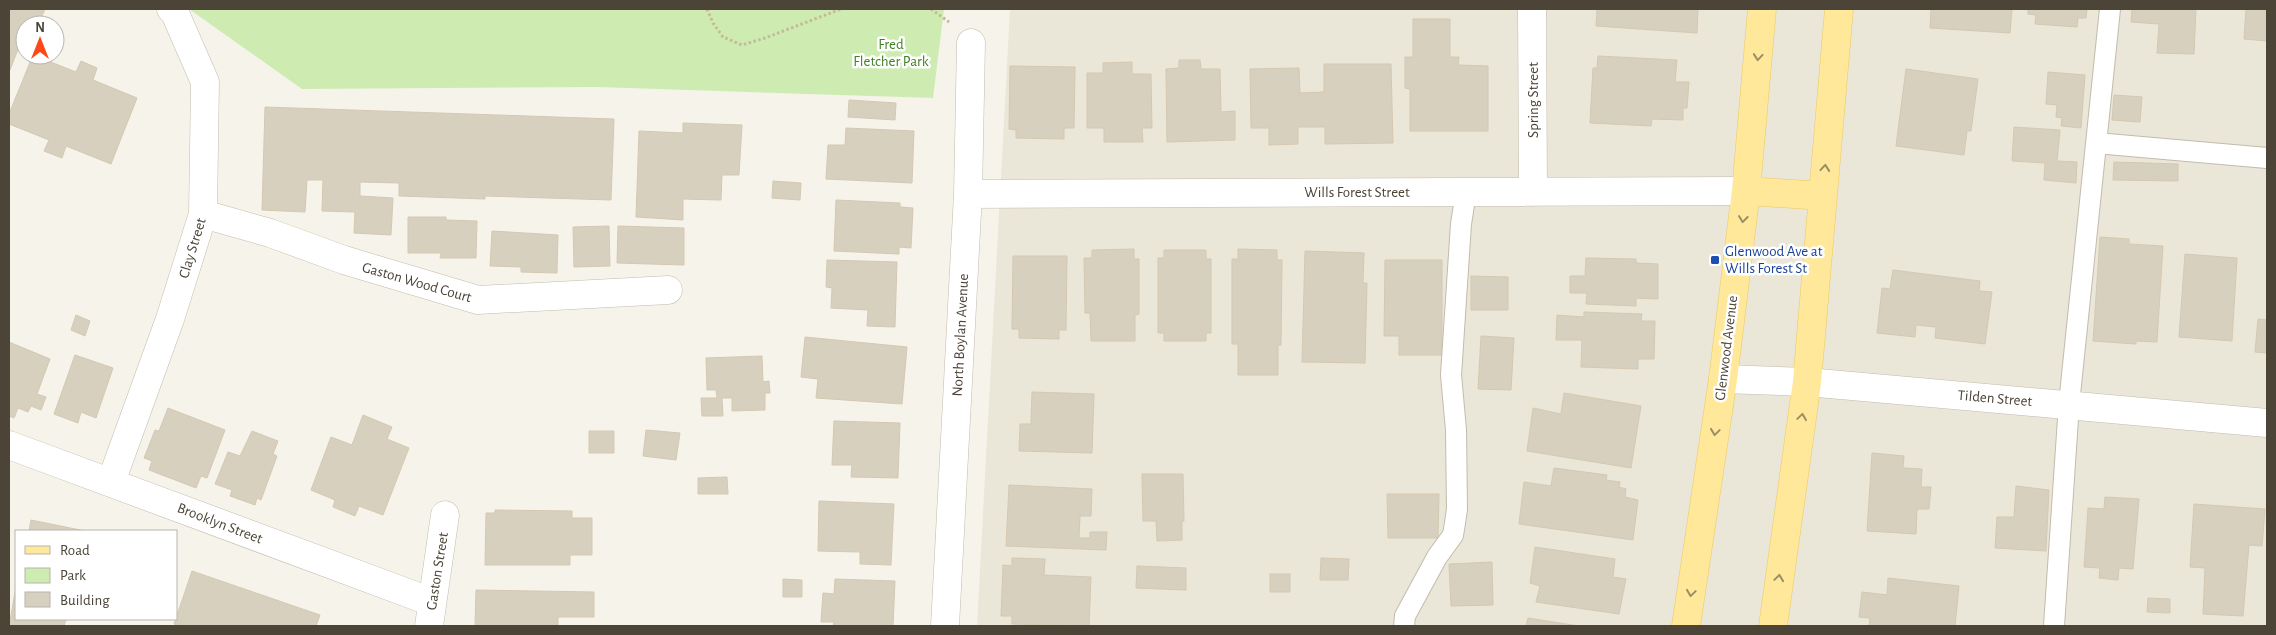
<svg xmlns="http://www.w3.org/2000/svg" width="2276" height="635" viewBox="0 0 2276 635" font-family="'Alegreya Sans',sans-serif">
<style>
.residential{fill:#eae6d8}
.green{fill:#ceecb1}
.building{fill:#d8d0bf;stroke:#d4c8b1}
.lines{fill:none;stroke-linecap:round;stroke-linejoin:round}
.service-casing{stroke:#c2bcac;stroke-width:22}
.minor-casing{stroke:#c2bcac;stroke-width:29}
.primary-casing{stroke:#ecca63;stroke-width:29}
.path{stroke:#c5b99c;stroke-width:3;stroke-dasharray:2.5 2.5;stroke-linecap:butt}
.service{stroke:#fff;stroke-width:20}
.minor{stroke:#fff;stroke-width:28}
.primary{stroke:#ffe89a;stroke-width:28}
.oneway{stroke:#9c8e64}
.transit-dot{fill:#1a4fb4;stroke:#fff;stroke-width:2}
.labels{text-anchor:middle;stroke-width:5;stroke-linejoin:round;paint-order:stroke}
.park-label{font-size:15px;fill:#438226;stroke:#fff}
.street-label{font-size:15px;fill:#4b4437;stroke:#fff}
.transit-label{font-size:15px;fill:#164399;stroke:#fff;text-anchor:start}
</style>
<rect width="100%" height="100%" fill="#f6f3ea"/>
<path class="residential" d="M1010,9H2267V626H977Z"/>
<path class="green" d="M189,9H944L933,98L598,87L302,89Z"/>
<path class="building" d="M9,9H45L38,25H25V31L10,70Z
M1597,9H1698L1697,33L1596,26Z
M1931,9H2012L2010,33L1930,28Z
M2028,9H2087L2086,18H2078L2077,27L2035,24L2036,15L2028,14Z
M2132,9H2196L2194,54L2157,53L2159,24L2131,22Z
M2246,9H2267V41L2244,39Z
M1413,19H1450V57H1459L1458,65L1488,66V131H1410V89L1405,88V57H1413Z
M33,55L76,72L81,61L97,68L93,80L137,98L111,164L66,146L62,158L44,151L49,140L9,124V114Z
M1598,56L1677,60L1675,82H1689L1687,108H1683V120L1652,119L1651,126L1590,123L1593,68H1597Z
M1179,60H1200L1201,69H1220L1221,112L1235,111V140L1167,142L1166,69L1179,68Z
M1132,62V74H1151L1152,128H1142L1143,142H1104V128H1087V73H1103V63Z
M1324,64H1391L1393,143L1325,144V127H1298V144L1269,145V128H1251L1250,69L1299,68L1300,93L1324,92Z
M1010,66L1075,67L1074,128H1064V139L1016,138V130L1009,129Z
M1906,69L1978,79L1971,131H1967L1964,155L1896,146Z
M2048,72L2085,75L2081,128L2061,126L2062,118L2056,117L2057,105L2046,104Z
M2114,95L2142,97L2140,122L2112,120Z
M849,100L896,103L895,120L848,117Z
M265,107L614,119L611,200L485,196V199L399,196V183L360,182V196L393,198L391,235L354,233L355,212L322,211L323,180H307L305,212L262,210Z
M683,123L742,125L739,175H722L721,200L683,199V220L636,217L639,131L683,133Z
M2014,127L2060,130L2057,161L2077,162L2076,183L2044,180L2045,163L2012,161Z
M846,128L914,131L912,183L826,179L828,145H845Z
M2114,162L2178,164V181L2113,180Z
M773,181L801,183L800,200L772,198Z
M836,200L900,203V207L913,208L911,248L899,247V254L834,251Z
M408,217H446V220L477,221L476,258H440L441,253H408Z
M609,226L610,266L574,267L573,227Z
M618,226L684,228V265L617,263Z
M492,231L558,235L557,273L521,272V267L490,266Z
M2100,237L2129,239V244L2163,246L2157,342L2136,341V344L2093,341Z
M1134,249V259H1139V314L1135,315V341H1091L1090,313H1085L1084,258H1092V250Z
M1238,249L1277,250V260H1282L1281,345H1278V375H1238V344H1232V259H1238Z
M1164,250H1206V259H1211V333H1206V341H1164V333H1158V258H1164Z
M1305,251L1364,253L1363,283H1367L1365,363L1302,362Z
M2185,254L2237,258L2232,341L2179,337Z
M1013,256H1067L1066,330H1059V339L1019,338V329H1012Z
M1586,258L1636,259V263L1658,264V299L1636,298V306L1586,304L1587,293H1570V276H1585Z
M827,260L897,262L895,327L867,326L868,310L831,308L832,288L826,287Z
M1385,260H1442V355H1399V336H1384Z
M1893,270L1980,281L1979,291L1992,292L1985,344L1935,338L1936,327L1916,325L1915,337L1877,333L1882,288L1890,289Z
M1471,276L1508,277V310H1471Z
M1584,312L1642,314L1641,321H1655L1654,359H1638V369L1581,367L1582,340H1556L1557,315L1584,317Z
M76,315L90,321L85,336L71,330Z
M2258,319L2267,320V353L2255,352Z
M1481,336L1514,338L1511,390L1478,389Z
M805,337L907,347L902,404L816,398L818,379L801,377Z
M9,342L50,359L37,394L46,397L41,410L31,406L28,412L18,408L14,418L9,416Z
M75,355L113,368L96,418L81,412L78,423L54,414Z
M762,356L763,382L769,381L770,393H765V410L732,411V398H722L723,416H702L701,398H717L716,390H707L706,358Z
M1032,392L1094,394L1092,453L1019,451L1020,424H1031Z
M1564,393L1641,406L1631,468L1527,451L1533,408L1561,414Z
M168,408L225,430L207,478L201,476L196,488L149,470L152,461L144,458L155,430L159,431Z
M363,415L392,427L387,439L409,448L383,515L359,506L355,516L333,507L335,500L311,490L331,437L352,445Z
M834,421L900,423L898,478L851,477L852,465H832Z
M646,430L680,433L676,460L643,456Z
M252,431L278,441L273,454L277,456L261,500L257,498L255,505L230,496L232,490L215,484L228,452L240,456Z
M589,431H614V453H589Z
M1872,453L1904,456L1903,468L1922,469L1921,487H1931L1929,509H1917L1916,534L1867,531Z
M1554,468L1607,475L1606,480L1620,482L1619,487L1626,489L1625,497L1638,500L1633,540L1519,524L1524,482L1551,486Z
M1142,474H1183L1184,521H1182V540L1157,541L1156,521H1143Z
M727,477L728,494H698V478Z
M1009,485L1092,489L1091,516H1080L1079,538H1090V532H1107L1106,550L1006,546Z
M2016,486L2049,490L2046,551L1995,548L1997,517H2014Z
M1387,494H1439L1438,538H1388Z
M2105,497L2139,499L2133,569L2119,568L2118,580L2099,578L2100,568L2084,567L2088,508L2104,509Z
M819,501L894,504L891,565L860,564V552L818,551Z
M2194,504L2265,509L2262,546L2249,545L2243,616L2203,614L2205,568L2190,567Z
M495,510L572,511V518H592V555H570V565H485L486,513H495Z
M31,520L85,531H29Z
M1535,547L1615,559L1613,577L1626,579L1619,614L1536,602L1540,586L1530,583Z
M1012,558L1045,559L1044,575L1091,577L1089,626L1012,624V616H1001L1003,565L1012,566Z
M1321,558L1349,559L1348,580H1320Z
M1492,562L1493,605L1451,606L1449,564Z
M1137,566L1186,568V590L1136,588Z
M192,571L320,615L316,626H182L174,624Z
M1270,574H1290V592H1270Z
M1888,578L1959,586L1955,626H1869L1870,618L1859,617L1862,592L1887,595Z
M783,579L802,580V597H783Z
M835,579L895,581L893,626H833L834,622H821L823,593L834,594Z
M16,587V619H66L64,626H9Z
M476,590L594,592V617H558V626H475Z
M2148,598L2170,599V613L2147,612Z
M1528,618L1579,626H1526Z"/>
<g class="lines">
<defs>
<path id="service" d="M2096,143L2267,158
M1404,626L1405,616L1437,557L1453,535L1455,523L1457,509L1456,430L1451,375L1461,224L1466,192
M2054,626L2069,404L2110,9"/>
<path id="minor" d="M1532,9L1533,192
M968,194L1746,191
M203,214L270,233L344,260L478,300L668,290
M1723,379L1807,382L2267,423
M9,445L432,602
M111,482L170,319L203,214L205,82L174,11L171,9
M429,626L445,515
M945,626L968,194L971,43"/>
<path id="primary" d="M1746,191L1823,196
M1686,626L1723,379L1746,191L1762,9
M1773,626L1807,382L1839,9"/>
</defs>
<use href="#service" class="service-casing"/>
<use href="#minor" class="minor-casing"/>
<use href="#primary" class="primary-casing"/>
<path class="path" d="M707,9L713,23L723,37L742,45L765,38L841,9
M931,9L949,22"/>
<use href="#service" class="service"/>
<use href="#minor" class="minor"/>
<use href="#primary" class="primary"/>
</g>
<defs><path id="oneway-chevron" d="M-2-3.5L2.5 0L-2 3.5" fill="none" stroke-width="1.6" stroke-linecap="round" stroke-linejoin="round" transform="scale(1.25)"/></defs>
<g class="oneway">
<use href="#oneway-chevron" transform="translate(1758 57) rotate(95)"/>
<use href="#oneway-chevron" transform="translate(1825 168) rotate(-85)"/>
<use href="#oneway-chevron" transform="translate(1743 219) rotate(97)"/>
<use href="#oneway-chevron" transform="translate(1802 417) rotate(-82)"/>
<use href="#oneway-chevron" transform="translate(1715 432) rotate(98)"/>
<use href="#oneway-chevron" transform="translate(1779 578) rotate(-82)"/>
<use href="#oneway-chevron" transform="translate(1691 593) rotate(98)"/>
</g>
<rect class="transit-dot" x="1710" y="255" width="10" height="10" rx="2.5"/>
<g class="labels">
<g class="park-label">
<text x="891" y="49">Fred<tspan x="891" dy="17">Fletcher Park</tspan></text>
</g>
<g class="street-label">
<text transform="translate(1533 100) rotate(-90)" y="5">Spring Street</text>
<text x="1357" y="197">Wills Forest Street</text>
<text transform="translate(192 248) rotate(-73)" y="5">Clay Street</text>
<text transform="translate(417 282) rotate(16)" y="5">Gaston Wood Court</text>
<text transform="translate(960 335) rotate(-87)" y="5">North Boylan Avenue</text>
<text transform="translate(1726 348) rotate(-83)" y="5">Glenwood Avenue</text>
<text transform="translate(1995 398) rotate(5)" y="5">Tilden Street</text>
<text transform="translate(220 523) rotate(21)" y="5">Brooklyn Street</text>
<text transform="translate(437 571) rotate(-81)" y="5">Gaston Street</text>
</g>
<g class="transit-label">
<text x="1725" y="256">Glenwood Ave at<tspan x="1725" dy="17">Wills Forest St</tspan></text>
</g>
</g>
<rect width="2276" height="635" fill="none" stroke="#4b4437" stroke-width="20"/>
<rect x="15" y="530" width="162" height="90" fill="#ffffff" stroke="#b7b4af"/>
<rect x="25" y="546" width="25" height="8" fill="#ffe89a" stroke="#b7b4af"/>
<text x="60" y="555" font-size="15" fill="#4b4437">Road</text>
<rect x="25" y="568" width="25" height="15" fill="#ceecb1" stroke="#b7b4af"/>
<text x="60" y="580" font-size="15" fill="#4b4437">Park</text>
<rect x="25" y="592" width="25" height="15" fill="#d8d0bf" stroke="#b7b4af"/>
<text x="60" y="605" font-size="15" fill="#4b4437">Building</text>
<g transform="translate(40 40)"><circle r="24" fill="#ffffff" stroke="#b7b4af"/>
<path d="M0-4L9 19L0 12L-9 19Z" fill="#ff4818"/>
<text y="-8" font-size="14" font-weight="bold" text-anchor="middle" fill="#4b4437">N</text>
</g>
</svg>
